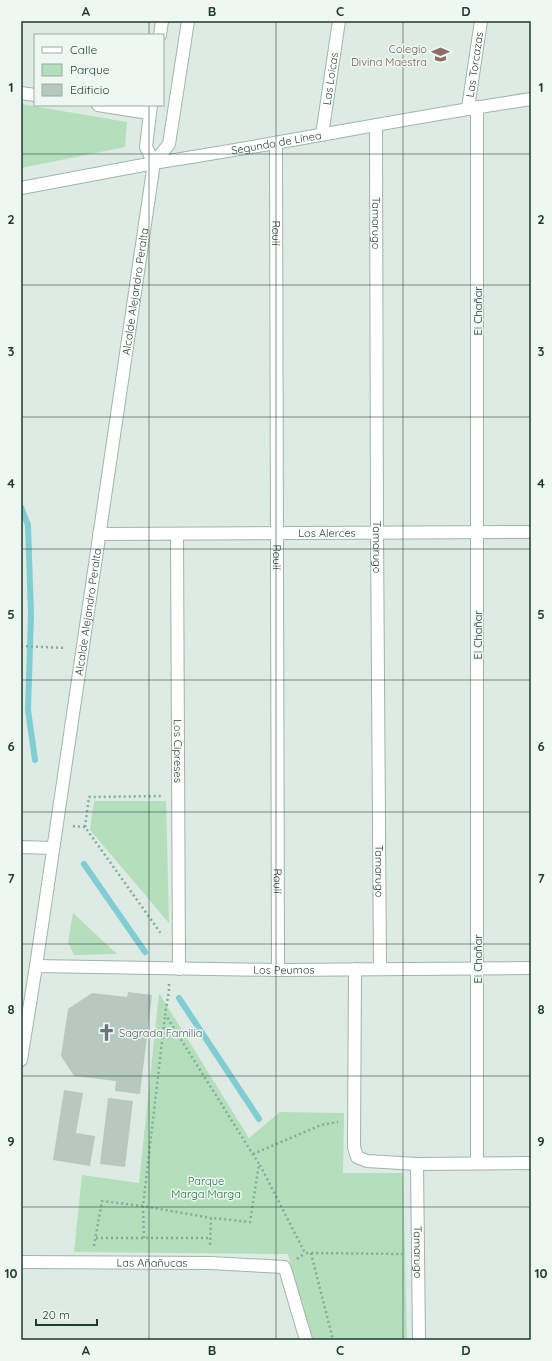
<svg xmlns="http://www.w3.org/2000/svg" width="552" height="1361" viewBox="0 0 552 1361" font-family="Quicksand,sans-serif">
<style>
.green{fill:#b5debd}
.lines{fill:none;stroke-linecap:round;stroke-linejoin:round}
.stream{stroke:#82cdd4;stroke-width:6}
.building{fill:#b6c8c0}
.minor-casing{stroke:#a1b3ab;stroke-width:14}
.tertiary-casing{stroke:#a1b3ab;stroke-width:14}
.secondary-casing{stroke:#9cb7ab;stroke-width:14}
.path{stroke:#7cb09c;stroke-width:2.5;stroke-dasharray:2 3;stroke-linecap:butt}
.minor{stroke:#fff;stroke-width:12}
.tertiary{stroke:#fff;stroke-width:12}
.secondary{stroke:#fff;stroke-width:12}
.grid{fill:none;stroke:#1e3b31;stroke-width:1;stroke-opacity:0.55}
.labels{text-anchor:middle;stroke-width:3;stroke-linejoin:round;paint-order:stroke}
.education-label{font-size:11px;fill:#785e54;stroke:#eef7f2;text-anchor:end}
.street-label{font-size:11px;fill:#1e3b31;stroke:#eef7f2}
.worship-label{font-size:11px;fill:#5b616d;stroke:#eef7f2;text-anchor:start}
.park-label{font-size:11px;fill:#26743f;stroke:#eef7f2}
.neatline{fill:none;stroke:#1e3b31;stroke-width:1.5}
.grid-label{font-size:13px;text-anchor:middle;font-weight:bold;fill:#1e3b31}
</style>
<rect width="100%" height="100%" fill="#deebe4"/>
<path class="green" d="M21,104L127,122L125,147L21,168Z
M94,801H166L169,923L90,830Z
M73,913L117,954L74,955L68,942Z
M159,993L249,1138L280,1112L344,1113L343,1173H403L407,1340H311L288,1254L74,1252L82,1175L139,1183Z"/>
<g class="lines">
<path class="stream" d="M21,507L28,525L31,614L28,710L35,760
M84,864L145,952
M179,998L259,1119"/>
</g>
<path class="building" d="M128,992L152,995L140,1094L115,1091L116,1081L74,1076L61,1056L68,1009L92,993L127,997Z
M64,1090L83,1093L76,1133L95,1136L90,1166L53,1160Z
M108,1098L133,1101L125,1167L100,1164Z"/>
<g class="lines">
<defs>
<g id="minor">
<path d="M21,93L35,95"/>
<path d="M98,105L149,113"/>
<path d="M477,107V1163"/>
<path id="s1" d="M468,108L481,21"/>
<path id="s2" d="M376,125L377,533L380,969"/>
<path id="s3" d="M322,135L339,21"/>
<path id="s4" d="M276,143L278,970"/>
<path id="s5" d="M99,534L531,532"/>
<path id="s6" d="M177,534L179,969"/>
<path d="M355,969L354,1147L357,1157L367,1161L417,1164L531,1163"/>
<path id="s7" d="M417,1164L419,1340"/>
<path id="s8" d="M21,1262L210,1263L284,1267L286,1272L306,1340"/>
</g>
<g id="tertiary">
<path id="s9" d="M154,163C280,144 405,118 531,99"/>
<path d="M21,847L53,848"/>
<path id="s10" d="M36,966L278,970L531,968"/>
</g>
<g id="secondary">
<path d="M160,35L162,21"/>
<path d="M151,105L146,147L154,163"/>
<path d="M21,188L154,163"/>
<path id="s11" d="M21,1060L36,966L154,163L169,144L188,21"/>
</g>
</defs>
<use href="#minor" class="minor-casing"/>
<use href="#tertiary" class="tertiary-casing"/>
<use href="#secondary" class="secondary-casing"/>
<path class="path" d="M21,646L66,648
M73,826L85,827L162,935
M85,827L89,797L163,796
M169,984V991L165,1014L259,1164L250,1222L211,1218L210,1247
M253,1154L321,1125L338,1122
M260,1165L305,1253L402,1254
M96,1238H210
M144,1238L143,1206L165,1016
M94,1246L102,1201L143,1206L211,1218
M311,1253L333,1340
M297,1259L305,1253"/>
<use href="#minor" class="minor"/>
<use href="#tertiary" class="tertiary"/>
<use href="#secondary" class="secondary"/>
</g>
<path class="grid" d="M149,21V35M276,21V1340M403,21V1340M149,105V1340M21,154H531M21,285H531M21,417H531M21,549H531M21,680H531M21,812H531M21,944H531M21,1076H531M21,1207H531"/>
<defs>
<symbol id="school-bare" viewBox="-9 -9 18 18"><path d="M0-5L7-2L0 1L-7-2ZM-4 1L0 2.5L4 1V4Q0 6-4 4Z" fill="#8d6e63" stroke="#eef7f2" stroke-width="2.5" paint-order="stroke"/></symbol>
<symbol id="church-bare" viewBox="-9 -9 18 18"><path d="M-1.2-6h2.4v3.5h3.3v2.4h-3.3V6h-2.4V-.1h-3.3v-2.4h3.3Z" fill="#6b7280" stroke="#eef7f2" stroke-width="2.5" paint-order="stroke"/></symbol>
</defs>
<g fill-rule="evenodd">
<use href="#school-bare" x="428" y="42" width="25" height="25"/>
<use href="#church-bare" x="94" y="1020" width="25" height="25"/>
</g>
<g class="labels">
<g class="education-label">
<text x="427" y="53">Colegio<tspan x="427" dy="13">Divina Maestra</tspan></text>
</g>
<g class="street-label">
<text dy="4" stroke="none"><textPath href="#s1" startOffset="44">Las Torcazas</textPath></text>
<text dy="4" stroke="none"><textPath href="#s3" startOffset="57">Las Loicas</textPath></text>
<text dy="4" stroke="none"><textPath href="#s9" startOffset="124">Segundo de Línea</textPath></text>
<text dy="4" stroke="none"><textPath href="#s2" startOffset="98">Tamarugo</textPath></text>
<text dy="4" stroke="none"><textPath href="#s4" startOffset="90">Raulí</textPath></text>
<text dy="4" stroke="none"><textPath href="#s11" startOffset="777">Alcalde Alejandro Peralta</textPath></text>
<text transform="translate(478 311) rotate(-90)" y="4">El Chañar</text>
<text dy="4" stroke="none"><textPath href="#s5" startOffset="228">Los Alerces</textPath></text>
<text dy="4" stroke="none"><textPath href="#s2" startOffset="422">Tamarugo</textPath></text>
<text dy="4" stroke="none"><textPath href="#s4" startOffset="414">Raulí</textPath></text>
<text dy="4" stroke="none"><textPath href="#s11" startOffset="453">Alcalde Alejandro Peralta</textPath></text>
<text transform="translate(478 635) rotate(-90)" y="4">El Chañar</text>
<text dy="4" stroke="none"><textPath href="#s6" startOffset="217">Los Cipreses</textPath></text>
<text dy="4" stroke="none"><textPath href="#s2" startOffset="746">Tamarugo</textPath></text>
<text dy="4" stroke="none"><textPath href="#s4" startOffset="738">Raulí</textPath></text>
<text transform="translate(478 959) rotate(-90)" y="4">El Chañar</text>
<text dy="4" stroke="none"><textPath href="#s10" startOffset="248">Los Peumos</textPath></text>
<text dy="4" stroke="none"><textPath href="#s7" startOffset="88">Tamarugo</textPath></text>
<text dy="4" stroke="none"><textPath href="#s8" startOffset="131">Las Añañucas</textPath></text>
</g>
<g class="worship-label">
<text x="119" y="1037">Sagrada Familia</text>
</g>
<g class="park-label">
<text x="206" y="1185">Parque<tspan x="206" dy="13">Marga Marga</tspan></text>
</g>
</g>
<rect width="552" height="1361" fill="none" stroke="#eef7f2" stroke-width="44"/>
<rect x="34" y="34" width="130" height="72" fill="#eef7f2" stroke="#9baca5"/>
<rect x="42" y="47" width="20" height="6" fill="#ffffff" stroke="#9baca5"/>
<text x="70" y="54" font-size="12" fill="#1e3b31">Calle</text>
<rect x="42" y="64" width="20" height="12" fill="#b5debd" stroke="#9baca5"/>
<text x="70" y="74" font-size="12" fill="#1e3b31">Parque</text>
<rect x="42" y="84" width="20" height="12" fill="#b6c8c0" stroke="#9baca5"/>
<text x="70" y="94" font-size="12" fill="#1e3b31">Edificio</text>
<path d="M36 1319v6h61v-6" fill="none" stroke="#1e3b31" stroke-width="2"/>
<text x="42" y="1319" font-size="12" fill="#1e3b31" stroke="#eef7f2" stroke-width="3" paint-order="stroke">20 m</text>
<rect x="22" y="22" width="508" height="1317" class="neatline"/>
<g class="grid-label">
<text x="86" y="16">A</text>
<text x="212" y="16">B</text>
<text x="340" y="16">C</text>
<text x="466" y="16">D</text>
<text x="11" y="92">1</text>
<text x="541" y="92">1</text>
<text x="11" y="224">2</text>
<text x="541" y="224">2</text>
<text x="11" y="356">3</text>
<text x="541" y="356">3</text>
<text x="11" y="488">4</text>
<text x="541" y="488">4</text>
<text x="11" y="619">5</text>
<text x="541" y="619">5</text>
<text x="11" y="751">6</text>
<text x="541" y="751">6</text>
<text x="11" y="883">7</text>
<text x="541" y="883">7</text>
<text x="11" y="1014">8</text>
<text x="541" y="1014">8</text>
<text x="11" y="1146">9</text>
<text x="541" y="1146">9</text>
<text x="11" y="1278">10</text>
<text x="541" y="1278">10</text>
<text x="86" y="1355">A</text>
<text x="212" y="1355">B</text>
<text x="340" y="1355">C</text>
<text x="466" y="1355">D</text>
</g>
</svg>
